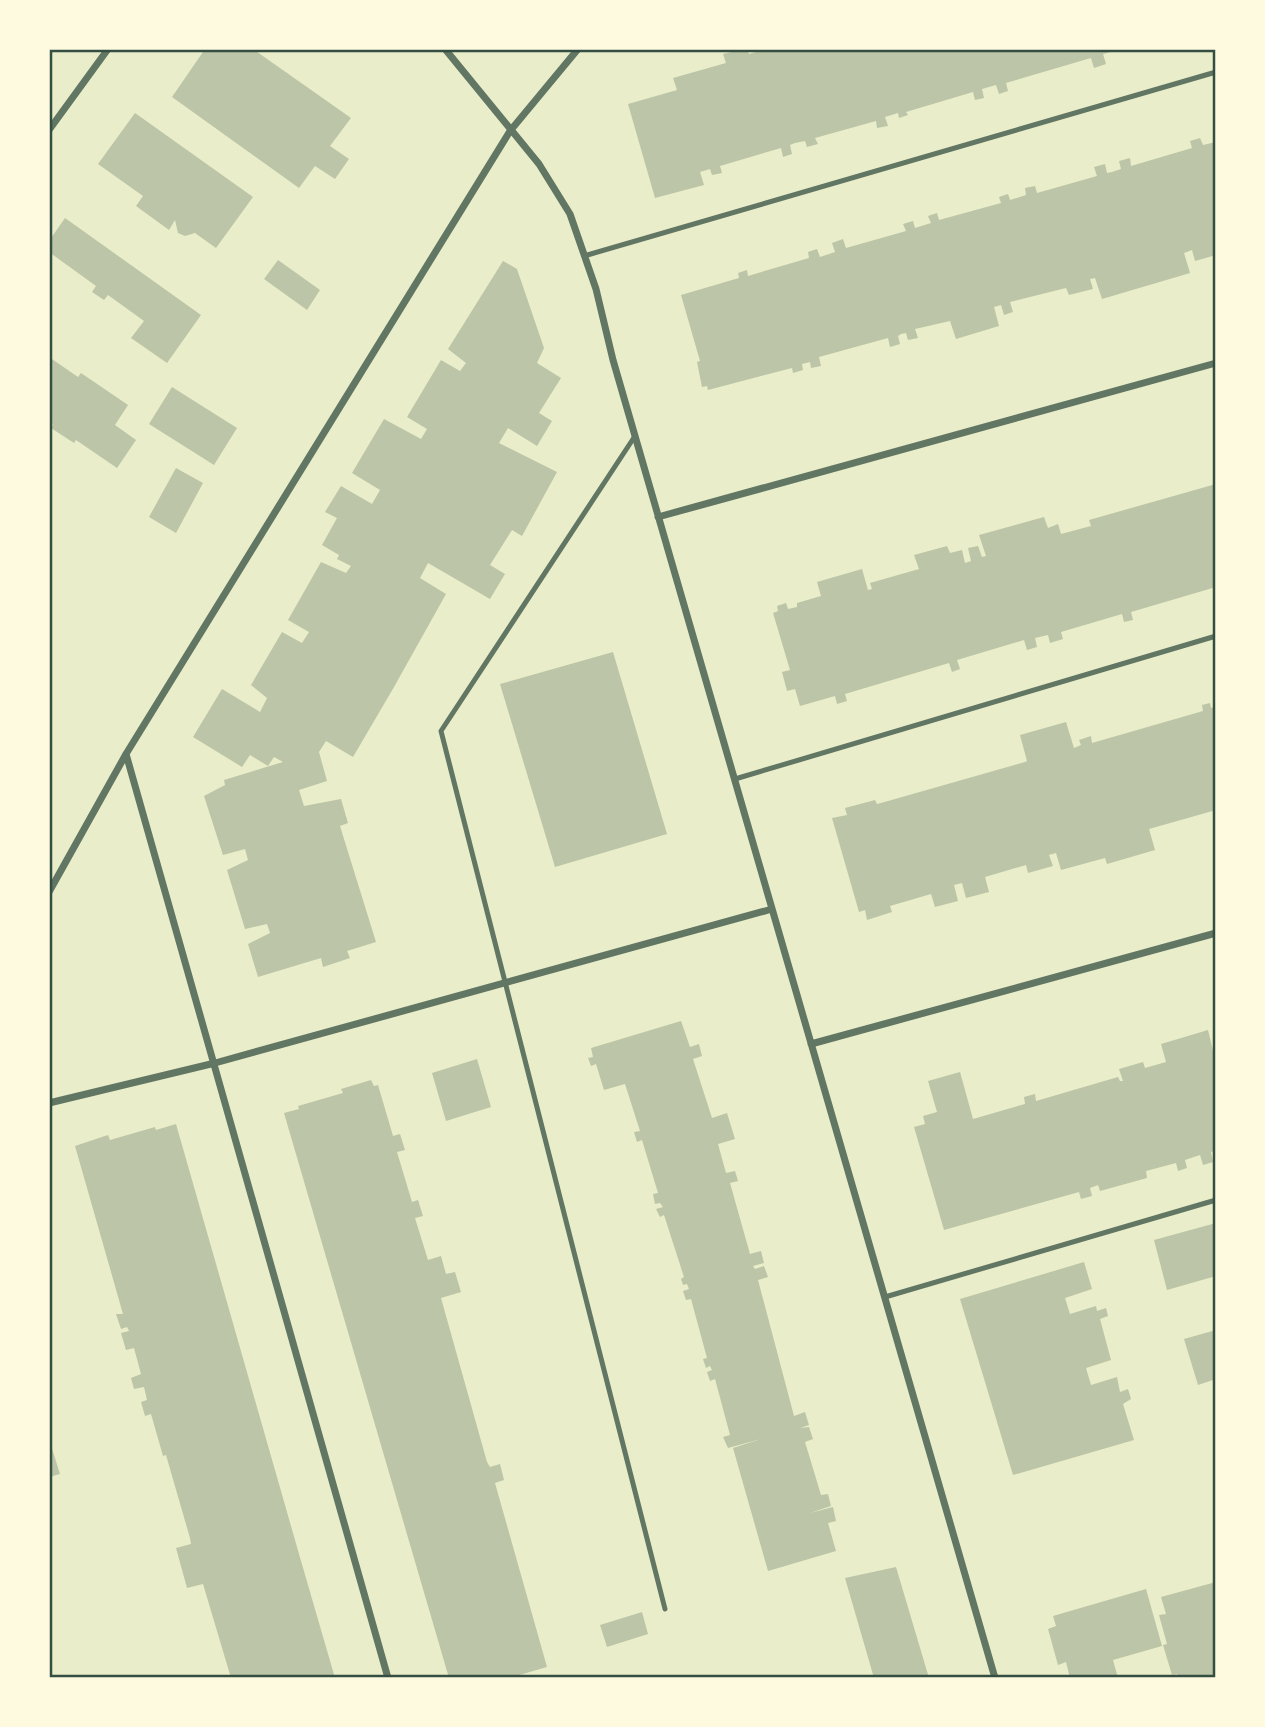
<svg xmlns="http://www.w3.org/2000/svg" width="1265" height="1727" viewBox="0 0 1265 1727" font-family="Inter,sans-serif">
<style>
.building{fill:#bcc5a7}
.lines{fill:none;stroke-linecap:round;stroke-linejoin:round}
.service{stroke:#617663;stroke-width:5}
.minor{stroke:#617663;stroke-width:7}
.neatline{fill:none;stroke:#344e41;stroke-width:2.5}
</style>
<rect width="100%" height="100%" fill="#e9edc9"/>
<path class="building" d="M205,49H253L351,118L330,146L349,159L335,179L315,166L299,188L172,97Z
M743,49H747L749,54L767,49L1119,50L1103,54L1106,64L1094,68L1091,58L1084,60L1006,83L1008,91L999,94L996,85L982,89L984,98L975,100L973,92L906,112L908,115L899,118L898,113L885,117L888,126L877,128L876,121L815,138L818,144L807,147L805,141L795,143L790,145L792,154L783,157L781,148L720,166L722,173L712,175L710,169L700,172L704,185L655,198L628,104L677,90L673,78L726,63L723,54Z
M135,113L253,197L216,248L195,233L185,236L178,233L175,220L169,230L136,206L143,196L98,164Z
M1200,138L1203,145L1216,142V255L1195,261L1192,250L1184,253L1190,273L1102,299L1095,278L1090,279L1093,289L1069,295L1066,288L1010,302L1013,312L1004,315L1001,305L994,307L999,326L956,339L950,321L915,329L918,338L908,340L906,333L901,334L898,336L900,344L890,347L888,338L819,357L821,366L811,368L810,362L802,364L803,370L793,373L792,368L708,390L707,386L702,387L697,362L700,361L681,295L739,278L738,273L747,270L748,276L809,258L808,252L817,249L820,257L835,252L832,243L843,239L846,248L906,231L903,224L913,221L915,228L931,223L928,216L937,213L939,220L1001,203L999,197L1008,194L1010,200L1026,195L1025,188L1035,186L1037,193L1097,176L1094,167L1105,164L1107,173L1112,172L1121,169L1119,161L1130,158L1131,166L1192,148L1190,141Z
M65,218L201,315L167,363L131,338L144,321L108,295L104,300L92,292L96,286L49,252V241Z
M278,260L320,290L307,310L264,279Z
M503,261L517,269L544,348L537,363L561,378L539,413L552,421L537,446L508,428L499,443L557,472L522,536L512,530L490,565L505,574L490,599L428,563L420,578L446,594L394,687L353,757L326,741L319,752L327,781L299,790L304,806L341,799L348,823L340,826L376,942L347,951L350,958L323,967L321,958L258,977L248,944L270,933L267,924L245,929L227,870L248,860L245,849L223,855L204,796L225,785L224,780L283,762L274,757L268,766L250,755L242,767L193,737L222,689L260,712L267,698L251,685L282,632L302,643L309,632L288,620L321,562L346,573L351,566L337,559L339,555L322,545L337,518L325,512L341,486L372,504L380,490L352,473L384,419L421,439L427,429L407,417L441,360L460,371L466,363L448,349Z
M49,357L78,377L81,373L128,405L115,425L136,440L117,468L76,440L74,443L51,428L53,424L49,421Z
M172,387L237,428L214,465L149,424Z
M176,468L203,483L176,533L149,517Z
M1216,484V587L1131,612L1133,620L1124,622L1122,614L1061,632L1063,639L1050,643L1048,635L1035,638L1037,647L1027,650L1024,640L957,660L960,669L952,672L949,663L845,694L847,701L837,704L835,696L800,706L795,689L787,691L782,672L790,670L773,613L778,611L777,606L786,603L788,609L797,607V603L821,596L817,582L862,569L868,590L872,589L870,583L919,569L914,555L947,546L950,553L962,550L965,563L971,561L968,548L978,546L982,557L986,556L979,535L1044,517L1048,528L1058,524L1061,534L1091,526L1089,520Z
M613,652L667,834L555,867L500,684Z
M1210,703L1211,708L1216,706V810L1149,829L1155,850L1107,864L1105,858L1061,870L1056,853L1049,855L1053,866L1028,873L1026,865L985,877L989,892L966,898L962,883L954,885L958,901L935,907L931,894L890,906L892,912L867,920L865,910L859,912L832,818L847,815L845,808L875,800L877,804L881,803L1025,762L1027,761L1020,735L1066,722L1074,748L1081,745L1079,740L1091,736L1092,743L1203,711L1202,705Z
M681,1021L690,1047L699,1044L702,1056L693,1059L712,1118L727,1113L735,1139L718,1144L726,1173L735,1171L738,1181L730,1183L750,1254L761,1251L764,1263L753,1266L755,1269L764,1266L768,1277L758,1280L794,1416L805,1412L809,1425L800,1428L809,1427L813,1439L805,1442L821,1495L828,1494L831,1506L810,1513L833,1507L836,1521L828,1523L836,1551L768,1571L733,1448L761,1439L728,1448L723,1437L730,1435L715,1379L710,1381L707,1372L712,1370L710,1366L706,1368L703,1359L707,1358L691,1299L686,1300L683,1291L689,1289L687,1284L683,1285L681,1279L684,1277L664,1215L660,1217L656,1209L663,1207L660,1203L655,1204L653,1194L658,1193L642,1140L637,1142L634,1132L640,1131L625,1084L604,1090L596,1064L591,1066L588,1058L593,1057L591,1048Z
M1208,1030L1213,1051L1216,1050V1151L1211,1152L1213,1162L1203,1165L1200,1155L1185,1160L1187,1168L1178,1171L1176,1163L1146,1171L1147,1178L1100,1191L1098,1185L1090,1188L1092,1196L1081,1199L1079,1192L944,1230L914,1127L925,1124L923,1116L937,1112L928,1081L960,1072L973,1119L1025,1104L1024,1097L1035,1094L1036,1101L1118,1077L1120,1081H1123L1119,1069L1143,1062L1145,1068L1166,1062L1161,1044Z
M477,1059L491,1107L446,1121L432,1073Z
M371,1080L374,1086L378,1085L393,1136L400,1134L405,1150L397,1152L412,1202L418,1200L423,1216L415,1218L428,1260L441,1256L446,1274L455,1272L461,1292L441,1298L487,1462L490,1467L500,1464L504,1480L495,1483L547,1667L509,1678H449L284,1113L299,1109L298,1106L343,1093L341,1089Z
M176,1124L299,1554L335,1678H231L203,1584L187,1588L176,1548L191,1544L190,1538L166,1455L163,1456L151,1414L145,1416L141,1402L147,1400L144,1387L134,1389L131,1378L141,1374L134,1348L126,1350L121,1333L129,1331L127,1327L121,1329L116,1314H123L75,1146L108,1135L110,1140L155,1127L156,1130Z
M1216,1223V1276L1167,1290L1154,1240Z
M1084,1262L1092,1289L1065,1298L1070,1314L1096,1306L1097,1311L1106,1308L1108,1316L1100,1319L1111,1360L1086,1368L1091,1385L1117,1377L1120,1392L1128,1389L1131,1399L1123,1404L1134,1440L1013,1475L960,1299Z
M1216,1330V1379L1198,1385L1184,1339Z
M49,1439L60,1474L49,1477Z
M896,1567L929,1678H874L845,1578Z
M1216,1582V1678H1178L1177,1674L1172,1675L1163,1645L1167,1644L1159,1615L1166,1614L1161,1597Z
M1146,1589L1162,1646L1113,1660L1118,1678H1070L1066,1662L1058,1665L1048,1629L1056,1626L1053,1616Z
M642,1612L648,1634L607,1647L600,1625Z"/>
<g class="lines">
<path class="service" d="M584,256L1216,72
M635,436L441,731L665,1609
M735,779L1216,636
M885,1297L1216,1200"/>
<path class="minor" d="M445,49L539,164L570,214L596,289L613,360L995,1678
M49,130L108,49
M658,517L1216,363
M126,754L388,1678
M49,892L126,754L510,131L578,49
M811,1044L1216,933
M49,1103L215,1063L772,909"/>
</g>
<rect width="1265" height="1727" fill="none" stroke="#fefae0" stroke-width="102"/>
<rect x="51" y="51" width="1163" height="1625" class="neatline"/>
</svg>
